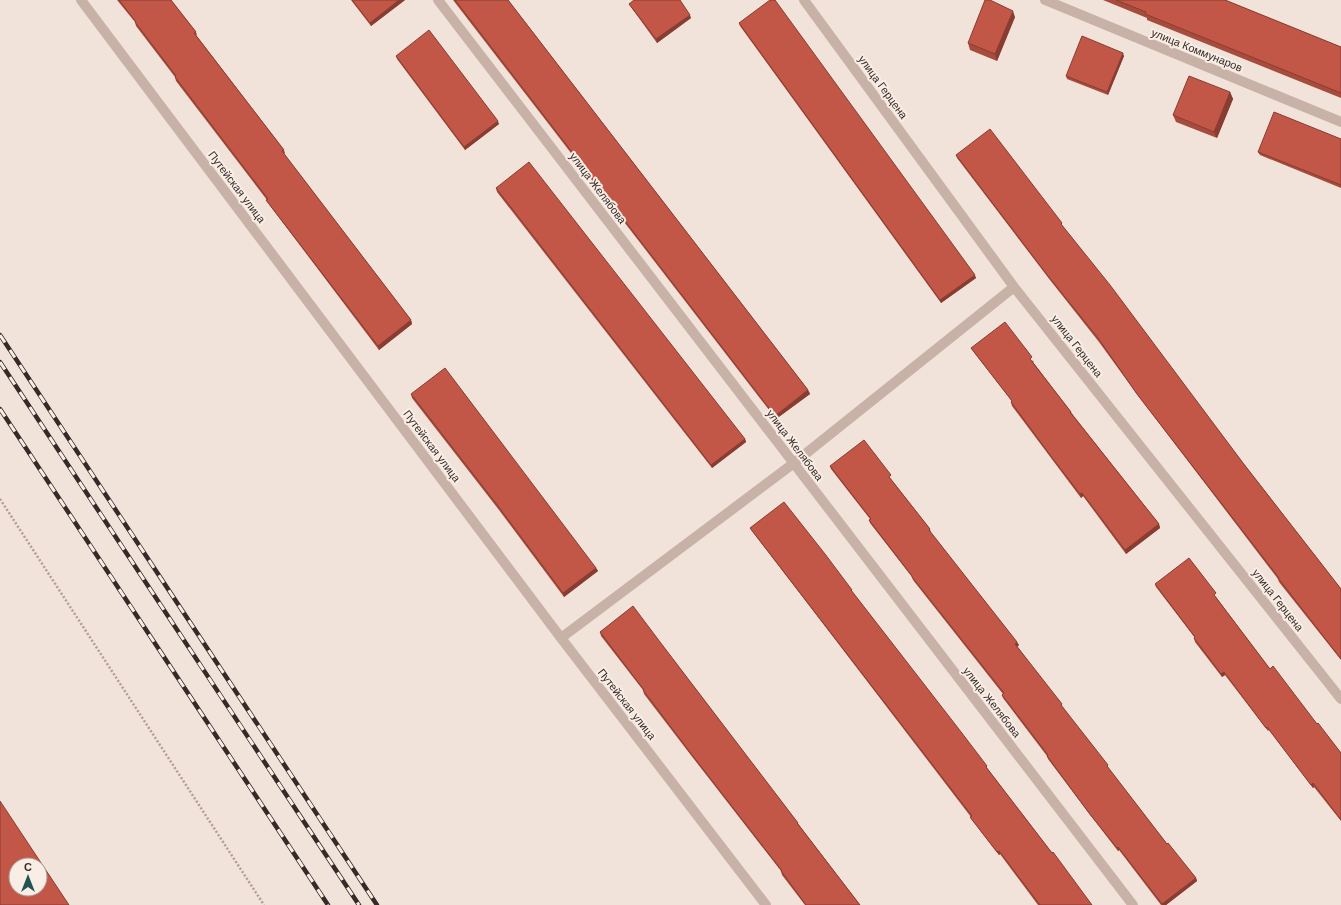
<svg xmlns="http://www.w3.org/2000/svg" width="1341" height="905" viewBox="0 0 1341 905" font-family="Arial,sans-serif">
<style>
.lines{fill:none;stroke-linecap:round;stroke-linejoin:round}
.path{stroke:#b49c91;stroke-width:2.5;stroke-dasharray:2 2;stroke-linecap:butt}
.minor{stroke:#c8b2a7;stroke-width:10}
.rail-casing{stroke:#352a27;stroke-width:4.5}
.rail{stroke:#f9eee6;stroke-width:3;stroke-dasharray:9;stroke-linecap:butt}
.wall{fill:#a74b3d}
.shaded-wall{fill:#883d32}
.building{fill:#c25747;stroke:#883d32;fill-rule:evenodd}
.labels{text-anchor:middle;stroke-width:4;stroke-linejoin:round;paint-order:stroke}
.street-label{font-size:11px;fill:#352a27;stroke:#f9eee6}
</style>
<rect width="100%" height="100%" fill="#f1e3da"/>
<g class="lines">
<path class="path" d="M0,499L264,905"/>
<path class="minor" d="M81,0L561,638L766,905
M438,0L1133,905
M804,0L1014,287L1341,699
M1045,0L1341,122
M561,638L794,463L1014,287"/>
<defs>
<path id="rail" d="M0,335L377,905
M0,362L359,905
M0,409L328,905"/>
</defs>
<use href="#rail" class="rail-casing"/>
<use href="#rail" class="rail"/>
</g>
<path class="wall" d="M117,0H171L196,32L197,35H196L284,150L285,153L284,154L411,320L412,324L379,350L268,203L266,200H267L176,81L175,77L136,26L135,22Z
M351,0H405L371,26Z
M453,0H508L808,390L810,394L776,419Z
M1103,0H1225L1341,47V98L1147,20V18Z
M629,4L691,18L657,43L631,7Z
M1015,17L997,61L970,50L968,43Z
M739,23L976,278L941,303L740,26Z
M396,56L499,124L465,150L397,59Z
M1124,56L1108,95L1067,79L1066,76Z
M1230,92L1233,99L1217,138L1176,122L1173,115Z
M1341,139V188L1260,155L1258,152Z
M956,155L1063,227L1243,463L1341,589V660L1279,582L1278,579L1139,397L1099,342L1050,280L957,158Z
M496,188L745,439L746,442L712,468L497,192Z
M971,348L1034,361L1033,362L1071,412L1073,415L1159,524L1160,528L1126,554L1083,496L1081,498L1012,406L1011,402L1012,401L973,351Z
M411,394L596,568L598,571L564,597L499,510L412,398Z
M830,466L892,479H891L930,529L931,533L1019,645L1017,646L1109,769L1167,844L1196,878L1197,881L1166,905H1161L1119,850L1118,851L1091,816L1048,759L1047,756L1003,698L1002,695L1003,694L913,580L912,577L870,523L869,520L870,519L831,469Z
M750,528L853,593L1092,905H1038L1000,854L999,855L972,820L970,817H971L752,531Z
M1155,584L1217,597H1216L1270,669L1341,753V821L1314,787L1313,788L1269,730L1268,731L1225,675L1222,677L1195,642L1194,638H1195L1156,587Z
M600,632L662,645L860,905H805L782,875L781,871L690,754L644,694L643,690L601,636Z"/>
<path class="shaded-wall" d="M399,0H405L371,26L370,23Z
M1013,11L1015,17L997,61L995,54Z
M690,15L691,18L657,43L656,39Z
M1123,53L1124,56L1108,95L1107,92Z
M1230,92L1233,99L1217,138L1214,132Z
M498,121L499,124L465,150L464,147Z
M975,275L976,278L941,303L940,300Z
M411,320L412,324L379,350L378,346Z
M808,390L810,394L776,419L775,416Z
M745,439L746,442L712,468L711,465Z
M1082,493L1083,496L1081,498L1080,494Z
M1159,524L1160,528L1126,554L1125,550Z
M596,568L598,571L564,597L563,593Z
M1017,642L1019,645L1017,647L1015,644Z
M1224,672L1225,675L1222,677L1221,674Z
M1313,783L1314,787L1313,788L1311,785Z
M1118,847L1119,850L1118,851L1117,848Z
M999,851L1000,854L999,855L997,852Z
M1196,878L1197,881L1166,905H1162V904Z"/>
<path class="building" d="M119,0H171L196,32L194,33L284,150L282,151L411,320L378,346L266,200L268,199L175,77L176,76L135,22H136Z
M352,0H399L370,23Z
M455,0H508L808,390L775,416Z
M634,0H680L690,15L656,39L629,4Z
M770,0H775L975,275L940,300L739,23Z
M985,0H990L1013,11L995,54L968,43Z
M1116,0H1225L1341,47V93L1145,14L1146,12Z
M429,30L498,121L464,147L396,56Z
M1082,36L1123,53L1107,92L1066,76Z
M1189,76L1230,92L1214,132L1173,115Z
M1274,112L1341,139V185L1258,152Z
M990,129L1062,223L1061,224L1110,285L1243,463L1341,589V659L1278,578H1279L1137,394L1098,338L1048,276L956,155Z
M529,162L745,439L711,465L496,188Z
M1005,322L1032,357L1030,359L1071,412H1070L1159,524L1125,550L1082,493L1080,494L1053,459L1011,402L1012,401L971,348Z
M445,368L596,568L563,593L498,506L411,394Z
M864,440L891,475L889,477L930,529L929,530L1017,642L1015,644L1062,704L1061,705L1108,765L1107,766L1167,844L1168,843L1196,878L1162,904L1118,847L1117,848L1089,813L1047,756L1048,755L1002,695L1004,693L912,577V576L869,520L871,519L830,466Z
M784,502L825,554L852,590H851L958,728L987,766L986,767L1052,853L1053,852L1092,905H1040L999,851L997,852L970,817L972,816L750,528Z
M1189,558L1216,593L1214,595L1270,669L1273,666L1317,724L1318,723L1341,753V820L1313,783L1311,785L1267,727L1266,728L1224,672L1221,674L1194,638L1195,637L1155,584Z
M633,606L660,642L798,823H797L860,905H806L781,871H782L689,751L643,690H644L600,632Z
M0,801L69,905H0ZM16,865H40V889H16Z"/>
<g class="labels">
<g class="street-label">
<text transform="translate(1197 50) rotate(22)" y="4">улица Коммунаров</text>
<text transform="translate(883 87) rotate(54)" y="4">улица Герцена</text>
<text transform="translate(237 187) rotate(53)" y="4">Путейская улица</text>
<text transform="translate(598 188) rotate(53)" y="4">улица Желябова</text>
<text transform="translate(1077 346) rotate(52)" y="4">улица Герцена</text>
<text transform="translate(795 445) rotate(53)" y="4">улица Желябова</text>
<text transform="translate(432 446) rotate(53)" y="4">Путейская улица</text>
<text transform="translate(1278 600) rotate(52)" y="4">улица Герцена</text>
<text transform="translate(992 702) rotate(52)" y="4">улица Желябова</text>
<text transform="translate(627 704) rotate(52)" y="4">Путейская улица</text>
</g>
</g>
<g transform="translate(28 877)"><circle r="19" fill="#f9eee6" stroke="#aba09a"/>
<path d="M0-3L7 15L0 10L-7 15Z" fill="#1e5552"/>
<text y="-6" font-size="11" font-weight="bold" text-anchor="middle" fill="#352a27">С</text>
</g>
</svg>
